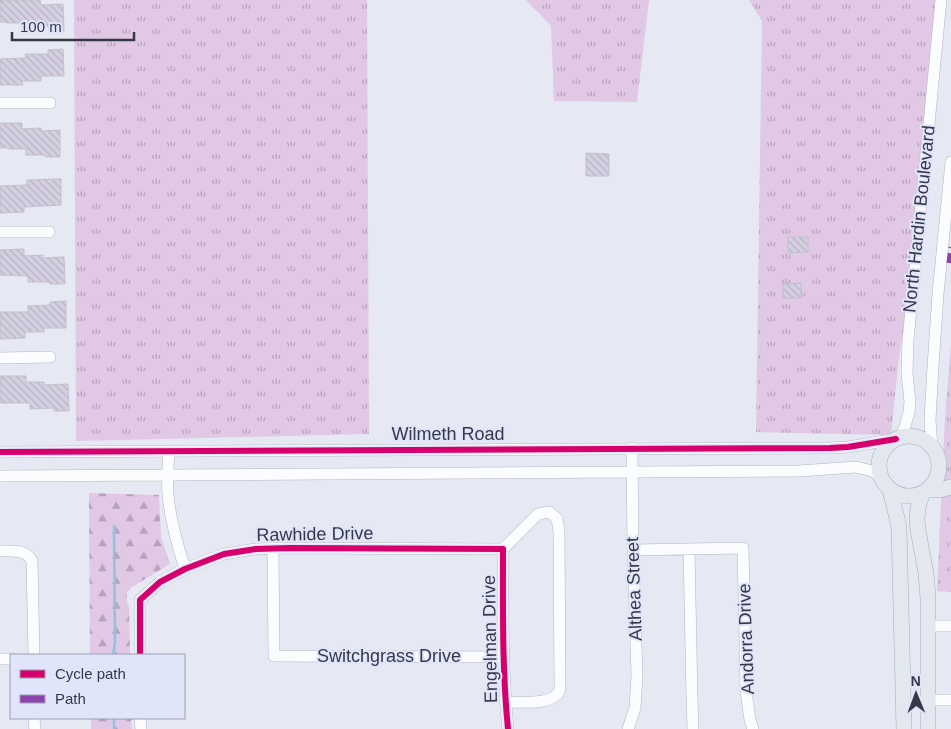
<svg xmlns="http://www.w3.org/2000/svg" width="951" height="729" viewBox="0 0 951 729" font-family="Arial,sans-serif">
<style>
.grass{fill:url(#grass-tufts)}
.forest{fill:url(#forest-firs)}
.lines{fill:none;stroke-linecap:round;stroke-linejoin:round}
.stream{stroke:#8cc5dd;stroke-width:2.5}
.building{fill:url(#building-back-hatch);stroke:#c2c0cc}
.minor-casing{stroke:#b3b5c1;stroke-width:12}
.major-casing{stroke:#a3adbc;stroke-width:16}
.minor{stroke:#fbfcfd;stroke-width:11}
.major{stroke:#e3e8ef;stroke-width:15}
.quiet{stroke:#8e44ad;stroke-width:5;stroke-dasharray:10 5;stroke-linecap:butt}
.cycleway-casing{stroke:#e0e5fa;stroke-width:9}
.cycleway{stroke:#d6006c;stroke-width:6}
.labels{text-anchor:middle;stroke-width:4;stroke-linejoin:round;paint-order:stroke}
.street-label{font-size:18px;fill:#363846;stroke:#e0e5fa}
</style>
<defs>
<pattern id="grass-tufts" width="24" height="20" patternUnits="userSpaceOnUse" patternTransform="scale(1.25)"><rect width="24" height="20" fill="#e1c8e5"/><path d="M3 7l-1-3M5 7V3M7 7l1-3M15 17l-1-3M17 17v-4M19 17l1-3" fill="none" stroke="#b7a3bb"/></pattern>
<pattern id="forest-firs" width="22" height="20" patternUnits="userSpaceOnUse" patternTransform="scale(1.25)"><rect width="22" height="20" fill="#e1c8e5"/><path d="M5 1l3.5 6h-7zM16 11l3.5 6h-7z" fill="#b7a3bb"/></pattern>
<pattern id="building-back-hatch" width="6" height="6" patternUnits="userSpaceOnUse" patternTransform="scale(1.25)"><rect width="6" height="6" fill="#d4d0e1"/><path d="M-1 5l2 2M0 0l6 6M5-1l2 2" fill="none" stroke="#b7b3c2"/></pattern>
</defs>
<rect width="100%" height="100%" fill="#e6e8f4"/>
<path class="grass" d="M74,0H367L369,434L76,441Z
M526,0H649L637,102L554,101L551,26Z
M749,0H942L916,255L899,357L891,435L756,432L762,21Z
M951,344V592L937,591L945,418Z"/>
<path class="forest" d="M89,493L159,495L161,537L170,564L132,587L127,592V601L129,607L130,655H90Z
M91,718H131L132,729H91Z"/>
<g class="lines">
<path class="stream" d="M113,655L115,643L114,526
M114,729V718"/>
</g>
<path class="building" d="M0,0H40L41,5L63,4L64,31H49L48,26L26,27V23H7V22H0Z
M63,49L64,76H41V81H22L23,85H0V59L26,58L25,54H48V50Z
M0,123H22V129L41,128V131L60,130V157H45V155H26V149H8L7,148H0Z
M586,153L609,154V176H586Z
M61,179V205L24,207V212L0,213V186L27,185V180Z
M788,237H808V252L788,253Z
M24,249V256L43,255V258L64,257L65,284H50L49,282H28V276L0,275V250Z
M801,283V298H783V284Z
M66,301V328H44V332H25V338L0,339V312H28V306L50,305V302Z
M0,376H26V382H44V385L68,384L69,411H54L53,408L30,409V403H0Z"/>
<g class="lines">
<defs>
<path id="minor" d="M0,103H50
M0,232H49
M0,358L50,357
M902,437L909,412L910,402L907,373L908,340L941,0
M932,447L930,420L933,367L938,294L951,162
M169,451C168,465 167,480 168,494C170,520 177,544 185,569
M0,452L830,448L848,447L896,439
M0,476L799,471L856,467L872,471L881,477
M273,549L274,656L503,657
M503,549L538,514L549,512L553,515L557,519L559,531L560,689C556,706 520,702 505,702
M503,549C503,609 502,669 508,729
M689,549L692,698L693,729
M633,550L743,548L746,691L750,720L753,729
M0,551C12,551 26,549 32,561L34,655
M928,626H951
M140,655V600L160,582L185,569L224,554L256,549L289,548L503,549
M0,659H11
M928,700H951
M34,718L35,729
M140,718L141,729
M628,729L635,708L637,676L633,550L632,448"/>
<path id="major" d="M879 466a30 30 0 1 1 60 0a30 30 0 1 1-60 0Z
M890,490L897,518L899,528L904,729
M928,490H939L951,487
M922,494L918,508L917,520L918,530L926,573L928,598V729"/>
</defs>
<use href="#minor" class="minor-casing"/>
<use href="#major" class="major-casing"/>
<use href="#minor" class="minor"/>
<use href="#major" class="major"/>
<path class="quiet" d="M949,263L951,247"/>
<defs>
<path id="cycleway" d="M0,452L830,448L848,447L896,439
M140,655V600L160,582L185,569L224,554L256,549L289,548L503,549C503,609 502,669 508,729"/>
</defs>
<use href="#cycleway" class="cycleway-casing"/>
<use href="#cycleway" class="cycleway"/>
</g>
<g class="labels">
<g class="street-label">
<text transform="translate(919 219) rotate(-84)" y="6">North Hardin Boulevard</text>
<text x="448" y="440">Wilmeth Road</text>
<text transform="translate(315 534) rotate(-1)" y="6">Rawhide Drive</text>
<text transform="translate(634 589) rotate(-92)" y="6">Althea Street</text>
<text transform="translate(490 639) rotate(-91)" y="6">Engelman Drive</text>
<text transform="translate(746 639) rotate(-92)" y="6">Andorra Drive</text>
<text x="389" y="662">Switchgrass Drive</text>
</g>
</g>
<rect x="10" y="654" width="175" height="65" fill="#e0e5fa" stroke="#9ca0b2"/>
<rect x="20" y="670" width="25" height="8" fill="#d6006c" stroke="#9ca0b2"/>
<text x="55" y="679" font-size="15" fill="#363846">Cycle path</text>
<rect x="20" y="695" width="25" height="8" fill="#8e44ad" stroke="#9ca0b2"/>
<text x="55" y="704" font-size="15" fill="#363846">Path</text>
<g transform="translate(916 694) rotate(359)" stroke="#e0e5fa" stroke-width="4" paint-order="stroke">
<path d="M0-4L9 19L0 12L-9 19Z" fill="#363846"/>
<text y="-8" font-size="14" font-weight="bold" text-anchor="middle" fill="#363846">N</text>
</g>
<path d="M12 32v8h122v-8" fill="none" stroke="#363846" stroke-width="2.5"/>
<text x="20" y="32" font-size="15" fill="#363846" stroke="#e0e5fa" stroke-width="4" paint-order="stroke">100 m</text>
</svg>
